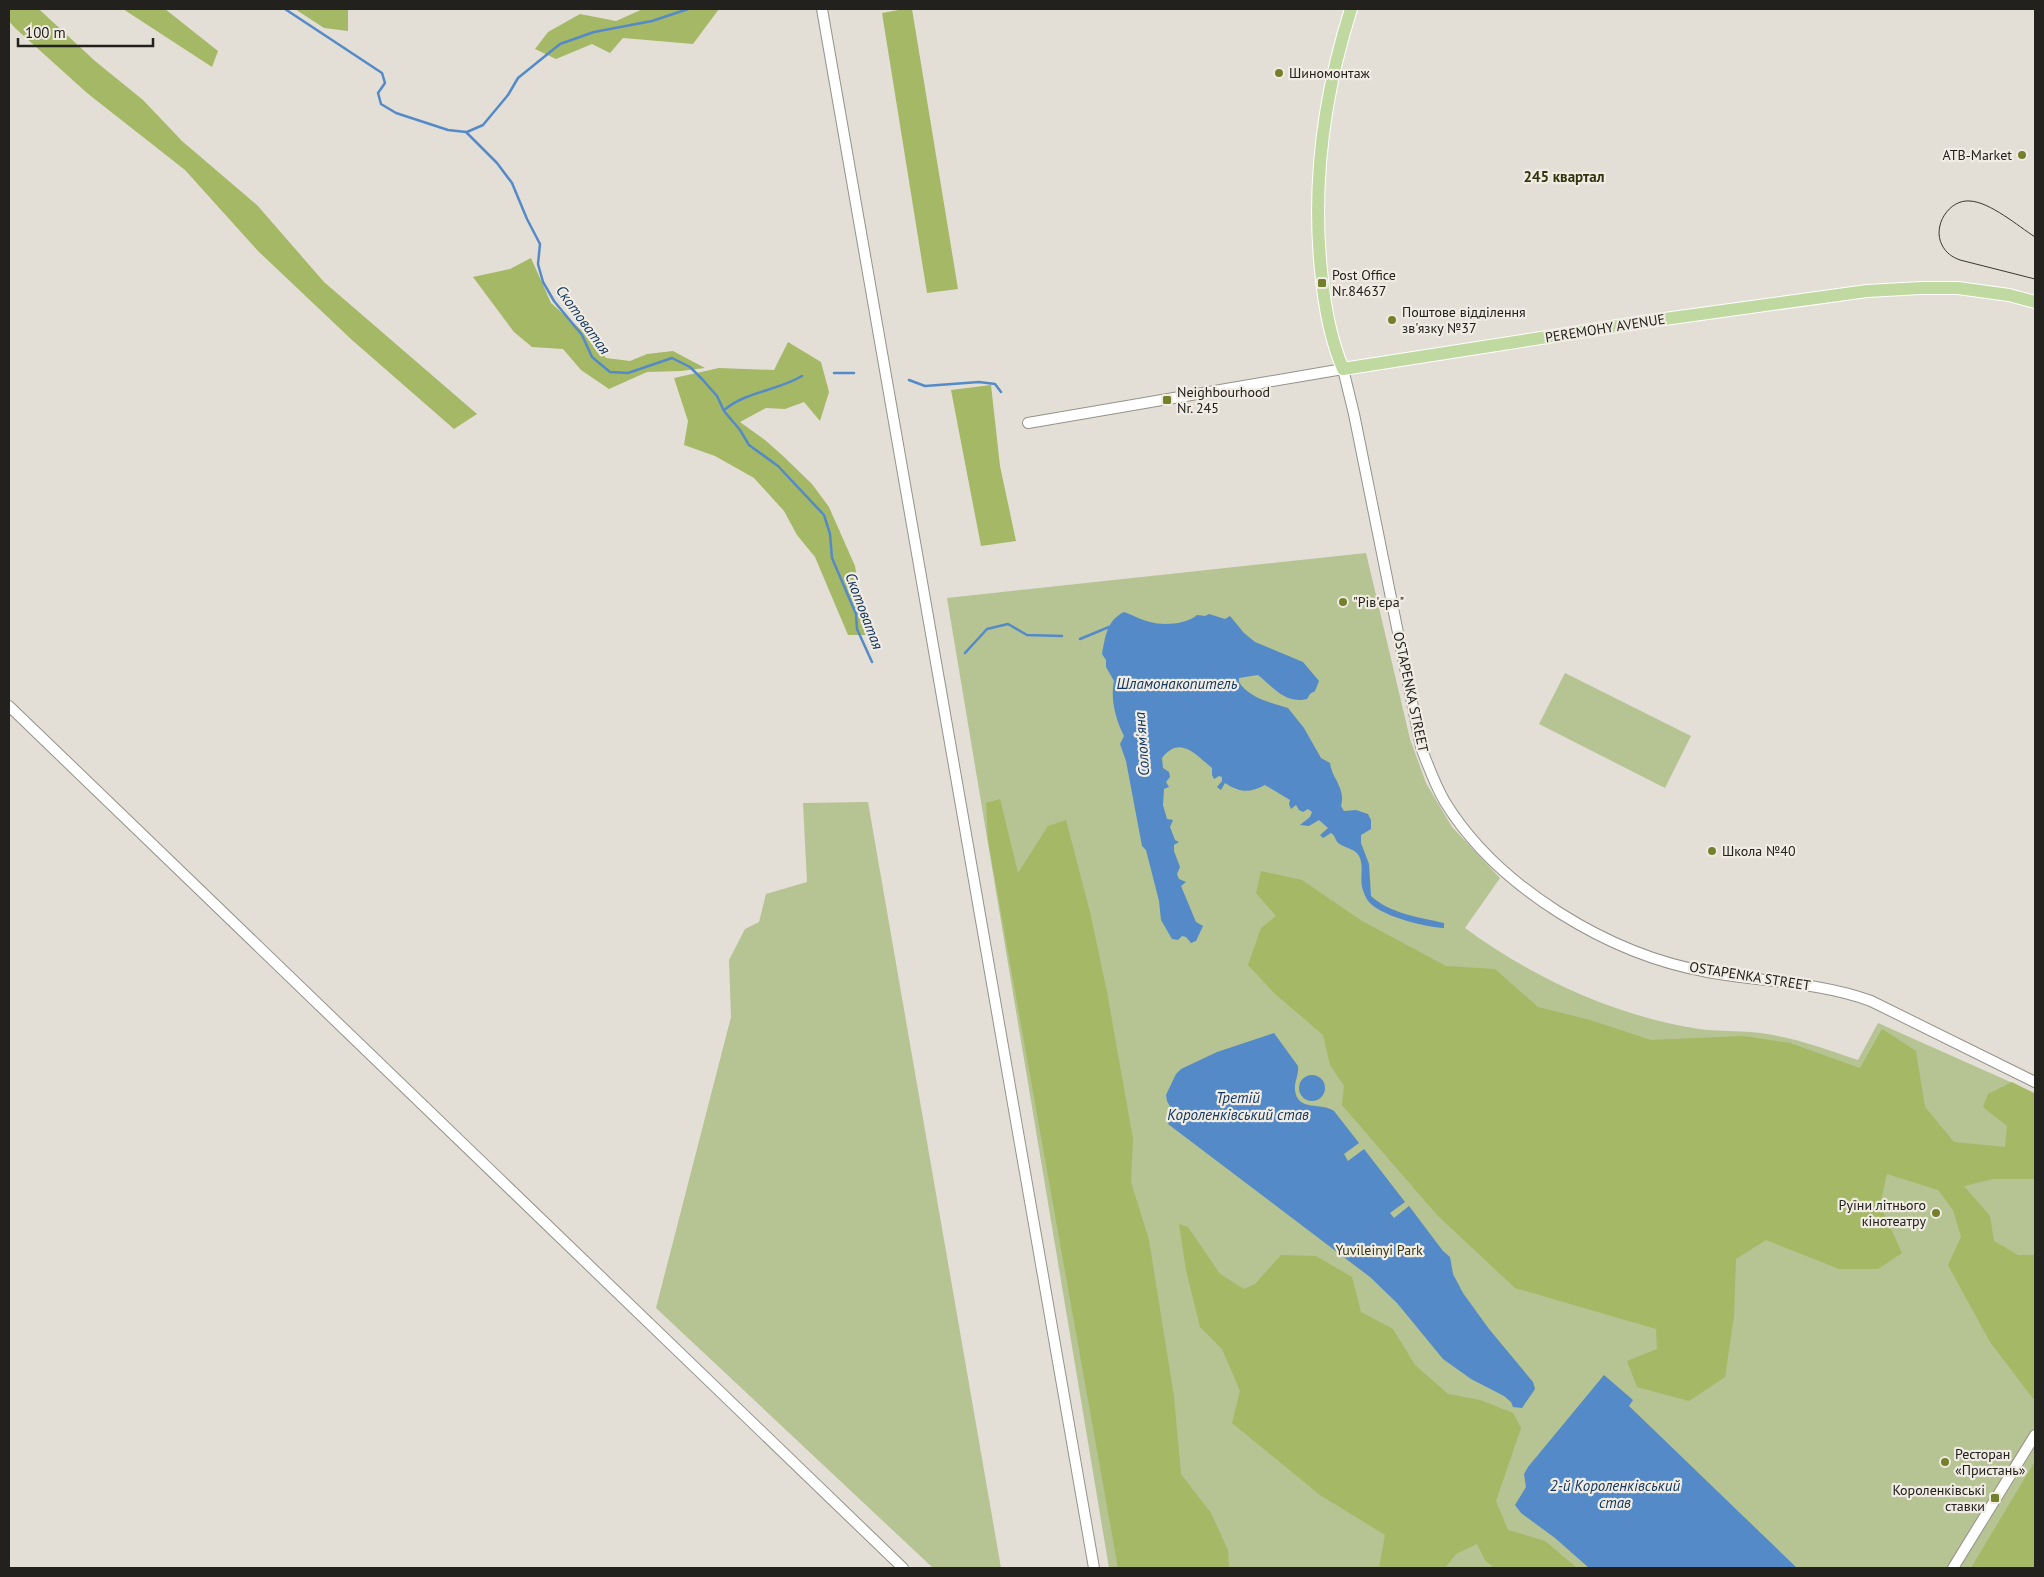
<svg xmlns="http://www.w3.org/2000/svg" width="2044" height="1577" viewBox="0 0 2044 1577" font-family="'PT Sans',sans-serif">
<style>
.green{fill:#b6c392}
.forest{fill:#a5b865}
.water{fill:#558ac8}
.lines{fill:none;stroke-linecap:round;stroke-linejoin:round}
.stream{stroke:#558ac8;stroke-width:2.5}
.minor-casing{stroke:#96928a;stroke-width:12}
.major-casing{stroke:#fff;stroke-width:14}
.minor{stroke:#fff;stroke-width:10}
.major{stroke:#c0d9a0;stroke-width:12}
.tram{stroke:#383732;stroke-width:1}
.poi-dot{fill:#75802c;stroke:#f0ece3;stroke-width:2}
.labels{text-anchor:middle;stroke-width:4.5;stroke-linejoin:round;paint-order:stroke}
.poi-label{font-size:14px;fill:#22211d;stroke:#f0ece3;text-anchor:start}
.street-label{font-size:14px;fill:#22211d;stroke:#f0ece3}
.park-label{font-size:14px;fill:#323916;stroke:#f0ece3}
.neighbourhood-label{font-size:15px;font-weight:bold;fill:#31360e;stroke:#f0ece3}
.water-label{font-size:15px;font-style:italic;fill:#123761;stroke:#f0ece3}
</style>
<rect width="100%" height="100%" fill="#e3dfd6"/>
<path class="green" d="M1366,553L1410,739L1426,783L1452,827L1500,878L1465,928C1533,978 1615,1016 1699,1029C1722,1032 1745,1030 1767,1034C1799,1039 1828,1050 1858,1060L1878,1023L2035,1093V1568H1109L947,598Z
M1565,673L1691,736L1665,788L1539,724Z
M868,802L1001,1568H933L656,1308L731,1017L729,960L745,929L759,922L766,894L807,882L803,803Z"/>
<path class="forest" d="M9,9H38L41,11L95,61L143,100L182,141L257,205L324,282L477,414L454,429L352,340L258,251L185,170L87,93L15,28L9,21Z
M123,9H165L218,51L212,67Z
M295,9H348V31L324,28Z
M643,9H719L693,44L623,38L610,53L592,44L556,59L535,49L548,32L580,14L616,21Z
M904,9H912L958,289L927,293L882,13Z
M531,258L551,303L588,336L606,358L630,361L647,354L673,351L705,368L681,371L647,372L609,389L581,370L563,349L532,347L514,332L473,277L510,269Z
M788,342L821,362L829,392L820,421L804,402L785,409L766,408L740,422L765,440L782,455L812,484L829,507L855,566L867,635H848L815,557L797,535L784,511L754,478L715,456L684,445L688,421L674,378L719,368L774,370Z
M991,385L1000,466L1016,541L981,546L951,390Z
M1000,799L1018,873L1048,826L1066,820L1090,912L1107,992L1133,1139L1131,1182L1149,1240L1174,1397L1181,1474L1211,1513L1228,1550L1229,1568H1118L988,840L986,803Z
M1261,871L1302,880L1362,921L1446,966L1495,969L1538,1007L1590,1020L1651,1040L1743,1036L1790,1043L1860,1068L1882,1029L1916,1051L1925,1107L1954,1142L2005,1147L2007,1126L1983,1107L1988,1094L2012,1082L2035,1094V1179H1993L1964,1186L1990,1216L1994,1241L2018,1255H2035V1401L1990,1342L1948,1265L1961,1237L1953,1210L1938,1190L1887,1174L1880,1205L1902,1253L1878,1269H1839L1766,1240L1736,1259L1734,1316L1725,1377L1689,1401L1637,1387L1627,1361L1657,1349L1656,1329L1515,1288L1437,1215L1342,1105L1344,1086L1330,1065L1323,1035L1274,993L1248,965L1261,928L1276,916L1256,893Z
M1179,1224L1188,1227L1220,1274L1244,1289L1255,1284L1281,1255L1316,1256L1352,1277L1361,1312L1393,1329L1415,1365L1448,1394L1480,1400L1513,1413L1521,1428L1496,1501L1508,1530L1545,1541L1577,1568H1494L1485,1560L1477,1544L1456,1554L1445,1568H1379L1385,1535L1320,1495L1232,1423L1240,1391L1222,1349L1200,1327L1186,1270Z
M2035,1461V1568H1971Z"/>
<path class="water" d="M1124,612C1133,615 1141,620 1150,622C1164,626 1187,624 1197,615L1205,616L1209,614L1225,619L1230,616L1244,633L1255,642L1303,662L1319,681L1315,691L1310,694L1307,699C1285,704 1274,688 1258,675L1239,678V682C1249,698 1271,703 1288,708L1304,728L1321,758L1330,763C1332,779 1346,788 1341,806L1344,811L1356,810L1368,814L1371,820V829L1361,835V843L1369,864L1371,896C1391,914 1418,917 1444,923V928C1425,927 1385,917 1371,904C1366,900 1364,893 1362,887C1360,877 1364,865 1359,856C1355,848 1343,848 1337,842C1335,838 1335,836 1331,833L1323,838L1320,835L1328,828L1319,820L1309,826L1300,825L1310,817L1312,812L1308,809L1303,812L1299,810L1296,805L1291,809L1289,804L1290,800L1265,785C1250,793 1240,793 1225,783L1221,790L1217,787L1222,781V777L1219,776L1214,779L1212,775V768C1195,754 1180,735 1162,758L1163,768L1169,772L1170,777L1166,782L1169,787L1164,789L1163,805L1167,819L1173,820L1170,827L1175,840L1179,842L1174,845V851L1180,867L1177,874L1179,879L1186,882L1181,886L1196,922L1203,926L1196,941L1191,943L1186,937L1182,936L1178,940L1172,939L1161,920L1159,901L1146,850L1142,846L1126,761L1120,744L1124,736C1116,720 1110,699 1114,681L1106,667V660L1102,654C1105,637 1107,620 1124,612Z
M1274,1033L1298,1066C1299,1075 1294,1082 1295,1090C1297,1112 1322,1102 1334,1111L1359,1143L1344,1154L1348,1161L1364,1149L1405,1202L1390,1213L1394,1218L1409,1206L1443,1251L1450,1257L1453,1274L1463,1293L1489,1329L1533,1382L1535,1389L1522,1408L1513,1407L1511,1402L1504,1396L1471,1379L1443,1359L1397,1303L1370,1277L1168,1124L1173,1112L1167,1101L1166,1095L1176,1074L1181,1069L1217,1052Z
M1299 1088a13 13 0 1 1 26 0a13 13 0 1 1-26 0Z
M1604,1375L1633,1400L1629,1406L1797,1568H1589L1555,1538L1521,1513L1515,1505L1526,1487L1524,1474L1528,1467Z"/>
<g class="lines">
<path class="stream" d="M285,9L382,73L385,83L378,93L381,104L396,113L448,130L466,132L497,163L512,183L527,219L540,244L538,264L543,282L554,301L582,335L592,357L610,372L628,373L672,358L690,367L702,379L717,396L724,411L740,430L749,445L778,466L824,515L830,534L832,558L856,614L857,629L872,662
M467,132L483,125L508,95L518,78L560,44L594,32L652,21L688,9
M834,373H854
M909,380L925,386L979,382L995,384L1001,392
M724,410C747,391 777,391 802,376
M1080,639L1109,627L1111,629
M965,653L987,629L1008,624L1027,635L1062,636"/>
<defs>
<path id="minor" d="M822,9L1094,1568
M1028,423L1343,369L1354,414L1421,747C1428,766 1435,785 1445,802C1498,888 1610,955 1708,972C1763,982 1819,982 1871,1001L2035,1082
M9,706L903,1568
M1953,1568L2035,1435"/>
<path id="major" d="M1351,9C1324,94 1312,181 1321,270C1324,304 1330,338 1343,369L1643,322L1867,291L1921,288H1958L2009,295L2035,302"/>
</defs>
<use href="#minor" class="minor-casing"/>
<use href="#major" class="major-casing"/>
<use href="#minor" class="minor"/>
<use href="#major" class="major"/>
<path class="tram" d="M2035,237C2018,226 1990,202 1970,201C1949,199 1932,226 1942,245C1946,253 1952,257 1960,260L2035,279"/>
</g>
<g class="poi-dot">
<circle cx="1279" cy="73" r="5"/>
<circle cx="2022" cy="155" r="5"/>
<rect x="1317" y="278" width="10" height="10" rx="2.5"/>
<circle cx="1392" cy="320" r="5"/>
<rect x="1162" y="395" width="10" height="10" rx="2.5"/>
<circle cx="1343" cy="602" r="5"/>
<circle cx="1712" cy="851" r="5"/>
<circle cx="1936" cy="1213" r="5"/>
<circle cx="1945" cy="1462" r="5"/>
<rect x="1990" y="1493" width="10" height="10" rx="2.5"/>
</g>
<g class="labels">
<g class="poi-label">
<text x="1289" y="78">Шиномонтаж</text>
<text x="2012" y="160" text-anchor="end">ATB-Market</text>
<text x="1332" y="280">Post Office<tspan x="1332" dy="16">Nr.84637</tspan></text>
<text x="1402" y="317">Поштове відділення<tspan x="1402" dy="16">зв'язку №37</tspan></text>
<text x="1177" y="397">Neighbourhood<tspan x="1177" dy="16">Nr. 245</tspan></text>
<text x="1353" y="607">"Рів'єра"</text>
<text x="1722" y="856">Школа №40</text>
<text x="1926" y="1210" text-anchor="end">Руїни літнього<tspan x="1926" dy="16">кінотеатру</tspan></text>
<text x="1955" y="1459">Ресторан<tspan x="1955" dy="16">«Пристань»</tspan></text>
<text x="1985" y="1495" text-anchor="end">Короленківські<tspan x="1985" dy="16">ставки</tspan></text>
</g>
<g class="street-label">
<text transform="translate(1605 328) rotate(-9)" y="5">PEREMOHY AVENUE</text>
<text transform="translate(1411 692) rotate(78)" y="5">OSTAPENKA STREET</text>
<text transform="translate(1750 976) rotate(9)" y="5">OSTAPENKA STREET</text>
</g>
<g class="park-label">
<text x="1379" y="1255">Yuvileinyi Park</text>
</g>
<g class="neighbourhood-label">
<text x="1564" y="182">245 квартал</text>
</g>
<g class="water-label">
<text transform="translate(583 320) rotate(54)" y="5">Скотоватая</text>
<text transform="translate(864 611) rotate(69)" y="5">Скотоватая</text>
<text x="1177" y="689">Шламонакопитель</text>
<text transform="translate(1142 744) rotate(-94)" y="5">Солом'яна</text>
<text x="1238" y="1103">Третій<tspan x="1238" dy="17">Короленківський став</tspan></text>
<text x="1615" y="1491">2-й Короленківський<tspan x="1615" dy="17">став</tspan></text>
</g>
</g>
<rect width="2044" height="1577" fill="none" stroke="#22211d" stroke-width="20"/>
<path d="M18 38v8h135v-8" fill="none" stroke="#22211d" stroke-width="2.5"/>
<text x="25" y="38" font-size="15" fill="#22211d" stroke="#f0ece3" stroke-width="4" paint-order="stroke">100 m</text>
</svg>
